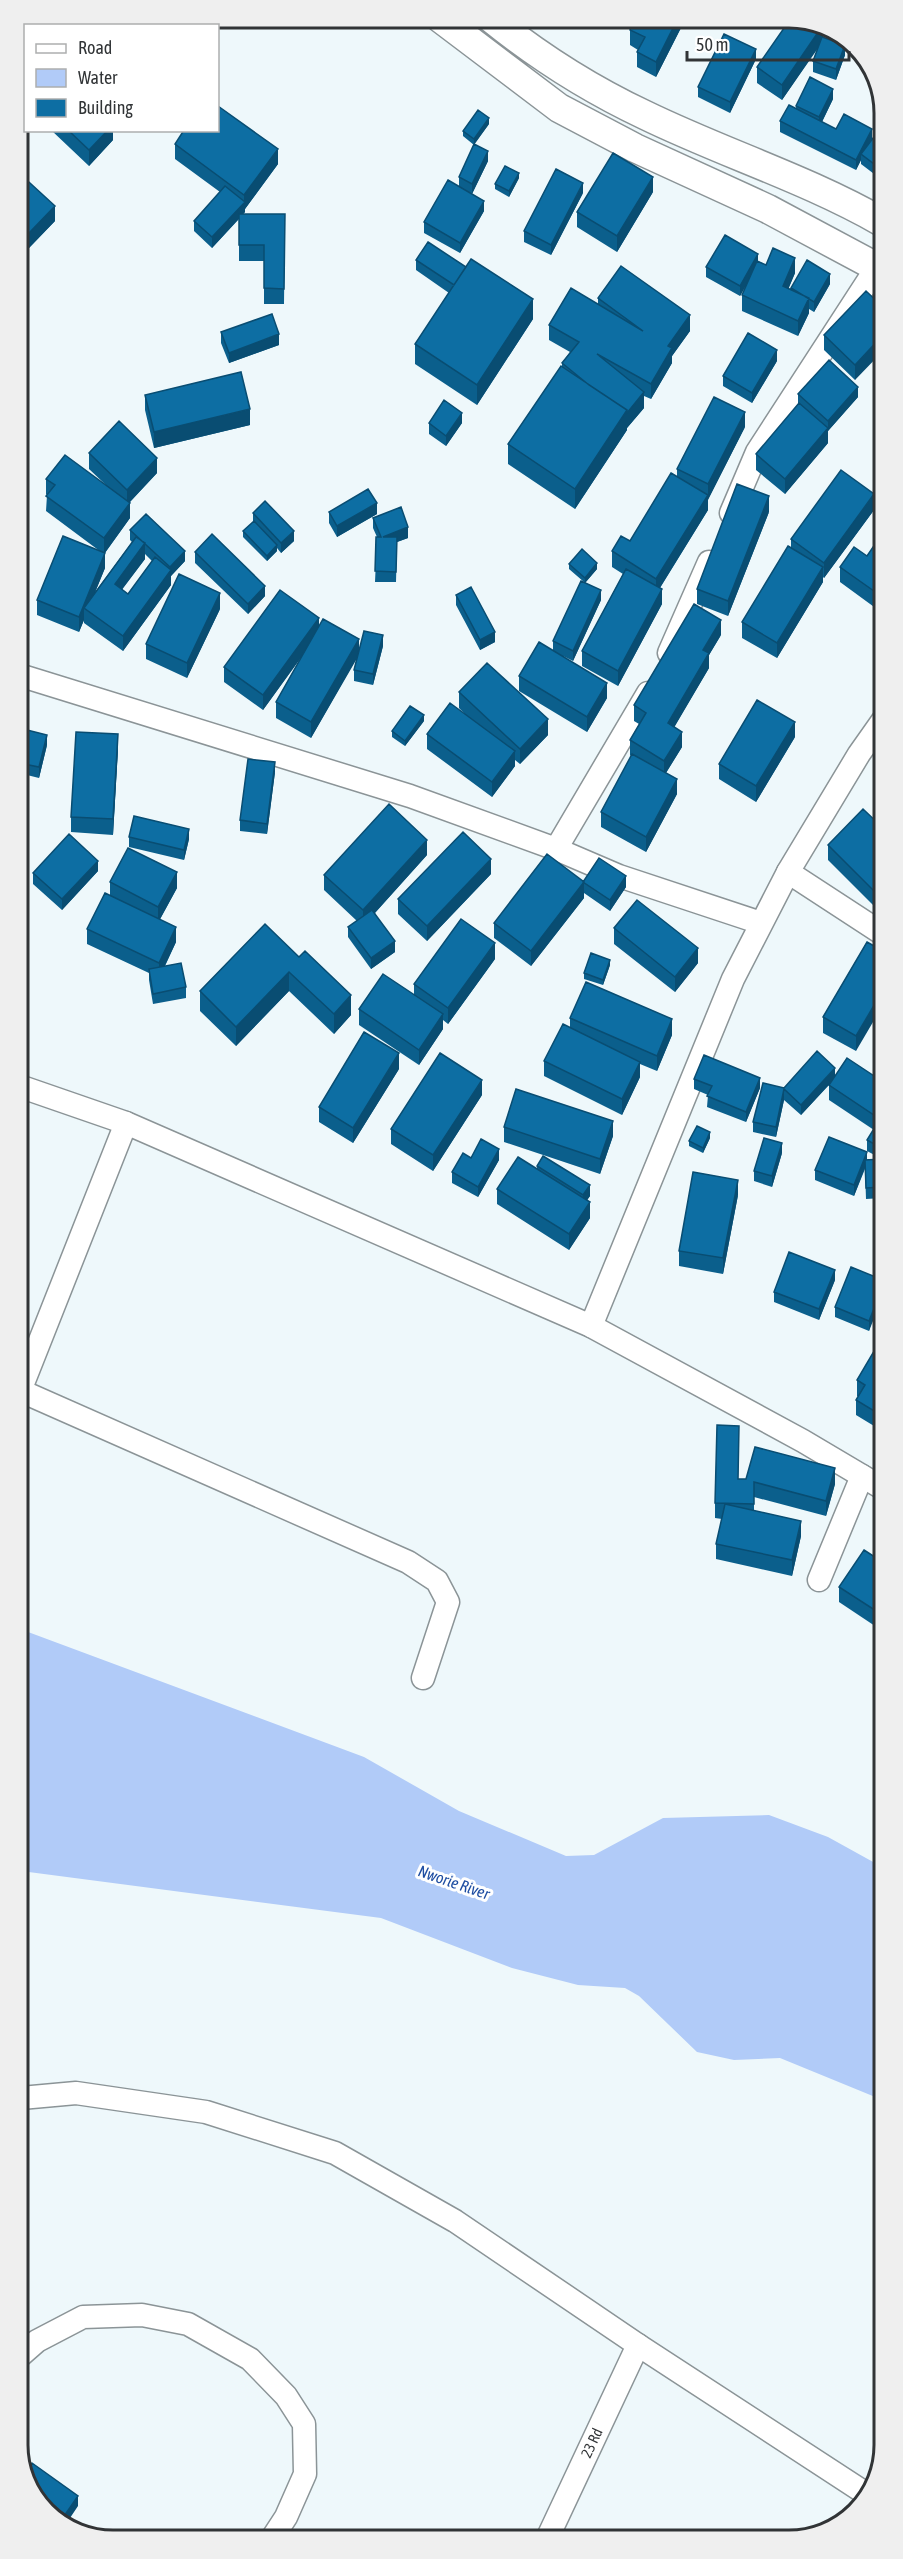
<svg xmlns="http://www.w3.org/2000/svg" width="903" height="2559" viewBox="0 0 903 2559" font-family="'Asap Condensed',sans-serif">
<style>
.water{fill:#b1cbf8}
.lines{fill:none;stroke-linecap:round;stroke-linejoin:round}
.minor-casing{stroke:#8b9497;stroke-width:25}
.major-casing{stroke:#8b9497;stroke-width:31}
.minor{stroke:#fff;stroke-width:22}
.major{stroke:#fff;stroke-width:28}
.wall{fill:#0b5f8c;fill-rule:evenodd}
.shaded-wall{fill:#094d72}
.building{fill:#0d6ea3;stroke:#094d72;stroke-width:1.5}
.labels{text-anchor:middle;stroke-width:6;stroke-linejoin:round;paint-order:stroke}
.street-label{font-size:15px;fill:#313436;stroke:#fff}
.water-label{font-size:16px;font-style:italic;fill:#1e4da1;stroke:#fff}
.rim{fill:none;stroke:#313436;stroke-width:3}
</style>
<rect width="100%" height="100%" fill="#eef8fb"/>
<path class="water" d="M20,1629L364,1757L459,1811L566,1856L594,1855L663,1818L769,1815L828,1837L884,1868L885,2101L780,2058L734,2060L697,2052L639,1996L625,1988L578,1985L512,1968L381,1918L21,1871Z"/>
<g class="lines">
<defs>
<g id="minor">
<path d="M731,513L757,452L877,267"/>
<path d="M669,653L709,562"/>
<path d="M19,675L410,796L556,849L619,876L761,923"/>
<path d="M556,849L648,693"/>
<path d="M788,872L883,934"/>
<path d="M19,1086L126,1123L591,1326L803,1441L884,1489"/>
<path d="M591,1326L733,979L788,872L859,754L883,720"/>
<path d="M20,1391L126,1123"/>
<path d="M21,1391L408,1562L437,1581L448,1602L423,1678"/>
<path d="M819,1580L862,1476"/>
<path d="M21,2098L76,2093L206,2112L335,2153L455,2221L638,2345L868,2495"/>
<path d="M21,2355L37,2341L83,2317L142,2315L188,2324L250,2359L286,2396L304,2424L305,2474L286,2517L271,2540"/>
<path id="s1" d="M547,2539L638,2345"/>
</g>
<path id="major" d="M440,18L559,108L635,148L768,209L882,270
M491,18C538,56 590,89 645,115C723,153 807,179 882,222"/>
</defs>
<use href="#minor" class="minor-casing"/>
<use href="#major" class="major-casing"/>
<use href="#minor" class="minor"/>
<use href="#major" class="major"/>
</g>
<path class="wall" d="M113,18H142L135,26H116L110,19Z
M620,18H686L656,77L637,67V52L638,50L630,45V30L632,26L620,20Z
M744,18H763L757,27Z
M823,28V37L845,55L836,80L813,72V61L818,47L782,100L757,83V67Z
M756,59L730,113L698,97V87Z
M882,97V120L878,118V102Z
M833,99L822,122L836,129L872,139L882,131V180L861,164V160L856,170L780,132V121L796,108V106Z
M489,124L474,144L488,161L472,194L484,211L460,253L424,233V222L459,186V177L474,145L463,136V131Z
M51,130H113V140L89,166Z
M175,144L278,164L245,209V212L243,214H285L284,304H264V261H239V219L212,248L194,231V221L220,192L175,159Z
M18,172L55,221L29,248L18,238Z
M519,178L509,197L495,189V184Z
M653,192L617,252L577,227V212Z
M583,193L551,255L524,242V231Z
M416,260L466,267L533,319L477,405L415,364V344L449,293L416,270Z
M758,261L766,265L795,273L788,289L791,290V288L830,284L814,312L809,309V313L798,336L742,311V295L748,281L740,296L706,277V267Z
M598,298L690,331L672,356V363L651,399L644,396V408L627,428V430L575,509L508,464V444L562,366V363L570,352L549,340V325L598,305Z
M882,306L855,380L824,350V335Z
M221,332L279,345L229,363L221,343Z
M777,361L752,403L723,386V376Z
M798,394L858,397L828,431V443L785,494L756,470V454L798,405Z
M145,395L250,425L154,448L145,410Z
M429,423H462L446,446L429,434Z
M745,427L708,499V510L660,588L662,604L618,686L582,666V651L623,574L612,567V551L630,541L677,477V469Z
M89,453L157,473L130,502V518L105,553V568L95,592L132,542L130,540V530L185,561L171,576V585L123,651L84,623V620L79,632L37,615V600L101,552L46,511L47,495L46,494V479L107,486L89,469ZM145,554L152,561L128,594L122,589L145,559Z
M882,488V509L880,506V491Z
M874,510L824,578L823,577V582L777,658L742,638V622L791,548V539Z
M329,512L377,514L337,537L329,523Z
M769,512L728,616L697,604V589Z
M253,513L294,541L281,553L277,548V551L267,561L243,537V531L253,522Z
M373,518L408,538L397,542L396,582H375L377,537L373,528Z
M882,534V609L881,612L840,582V567L867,556Z
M195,552L265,596L248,614L195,563Z
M569,564L597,569L585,583L601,600L573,661L563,656L607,698L587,732L519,691V676L553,650V641L584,582L569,569Z
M456,595L495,642L480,650L456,605Z
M220,609L187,678L146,659V644Z
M319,626L359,652L383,646L373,685L354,681V670L357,657L311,738L276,718V702L301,657L263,710L224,682V667Z
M721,635L709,655V668L674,727L682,747L666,773L677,794L646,852L601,827V812L631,756L630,755V740L639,724L634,721V705Z
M459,692L548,735L520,764L515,760V766L492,797L427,749V734L468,717L459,708Z
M424,721L405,746L392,737V731Z
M795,737L756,802L719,779V764Z
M47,745L39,778L19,773V763Z
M118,749L113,835L71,832V817Z
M275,772L267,834L240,831V820Z
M883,828L877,909L828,860V845Z
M129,837L189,839L184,860L129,847Z
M427,855L375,913L395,952L371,969L348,937V927L357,921L324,890V875Z
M98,871L62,910L33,884V873Z
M491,874L427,941L398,914V899Z
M110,882L177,888L160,919L176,942L165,966L186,987V998L153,1004L149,980V973L87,944V929L110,895Z
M583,882L626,887L610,911L584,893V898L531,966L494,938V923Z
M265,924L351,1015L334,1034L289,991L236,1046L200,1011V991Z
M614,928L698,963L675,992L614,944Z
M867,942L856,1051L823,1033V1017Z
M495,959L448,1024L443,1020V1029L419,1065L359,1025V1009L414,995V984Z
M610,965L603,985L584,979V973Z
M570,1018L672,1035L657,1071L640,1064V1077L622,1115L544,1076V1061L570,1027Z
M399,1069L353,1143L319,1122V1107Z
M835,1075L883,1082V1198L866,1199L865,1169L854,1196L815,1180V1170L867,1160L882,1159L867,1151V1140L874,1130L829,1100V1085L801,1115L784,1100L776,1137L753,1132V1122L784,1088Z
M694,1079L760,1088L746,1122L707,1107L708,1095L694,1089Z
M482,1095L433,1171L391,1144V1129Z
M504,1127L613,1136L600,1174L504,1142Z
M710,1138L703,1153L689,1146V1141Z
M782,1153L772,1187L754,1181V1171Z
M471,1158L499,1160L478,1197L452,1183V1172Z
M537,1166L590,1196L587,1200L590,1218L569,1250L497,1204V1189L537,1169Z
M738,1195L723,1274L679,1266V1251Z
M835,1280L819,1320L774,1302V1292Z
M883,1280L869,1331L835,1317V1307Z
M883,1325L879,1429L856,1415V1400L858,1396H857V1380L879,1343V1333Z
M739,1442L738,1479L835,1484L826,1516L754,1497V1511L801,1536L792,1576L716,1559V1544L722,1519L715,1518V1503Z
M884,1541V1632L839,1602V1587L875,1558Z"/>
<path class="shaded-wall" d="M127,18H142L135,26H126V19Z
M678,18H686L656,77V62Z
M757,18H763L757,27Z
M821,28H823V41L782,100V85Z
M845,45V55L836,80V69Z
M756,49V59L730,113V102Z
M833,89V99L819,128V117Z
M489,118V124L474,145V139Z
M872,129V139L861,154V160L856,170V160Z
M108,130H113V140L89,166V150Z
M278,149V164L245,209V212L212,248V237L244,202V195Z
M488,151V161L472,194V184Z
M519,173V178L509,197V191Z
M653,177V192L617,252V236Z
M583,183V193L551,255V245Z
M484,201V211L460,253V243Z
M55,206V221L29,248V233Z
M758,254V265L740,296V286Z
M795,258V273L783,302V286Z
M830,274V284L814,312V302Z
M809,298V313L798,336V321Z
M533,299V319L477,405V385Z
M690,315V331L672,356V363L651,399V384L668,346Z
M279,334V345L229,363V353Z
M882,336V352L855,380V365Z
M777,350V361L752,403V393Z
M858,387V397L828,431V443L785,494V479L828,428V421Z
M644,392V408L627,428V430L575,509V489L627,410Z
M250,409V425L154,448V432Z
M745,412V427L708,500V484Z
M462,413V423L446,446V436Z
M157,458V473L127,505V490Z
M874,494V510L824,578V563Z
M708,495V510L656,594V579Z
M769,496V512L728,616V601Z
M130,503V518L104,554V538Z
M377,503V514L337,537V526Z
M408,527V538L397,542L396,582L397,542L383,537Z
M294,531V541L281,553V543Z
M145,543V559L115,599V584Z
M277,545V551L267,561V556Z
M185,551V561L171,576V585L123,651V636L170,572V567Z
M105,553V568L88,610L84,608V620L79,632V617Z
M597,563V569L585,583V578Z
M823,567V582L777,658V643Z
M265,586V596L248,614V604Z
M662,589V604L618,686V671Z
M601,590V600L573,661V651Z
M220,593V609L187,678V663Z
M882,594V609L881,612V596Z
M319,618V633L263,710V695Z
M721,620V635L709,655V668L668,738V723L703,650Z
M495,632V642L480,650V640Z
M383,635V646L373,685V674Z
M359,639V655L311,738V722Z
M607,683V698L587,732V717Z
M424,715V721L405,746V741Z
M548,719V735L520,764V749Z
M795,722V737L756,802V786Z
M682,732V747L664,776V761Z
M118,734V749L113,835V819Z
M47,735V745L39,778V767Z
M515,751V766L492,797V782Z
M275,762V772L267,834V824Z
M677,779V794L646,852V837Z
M189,829V839L184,860V850Z
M427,840V855L363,926V910Z
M491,859V874L427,941V926Z
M98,861V871L62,910V899Z
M177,872V888L158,923V907Z
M626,876V887L610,911V900Z
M584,882V898L531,966V951Z
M883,887V903L877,909V894Z
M176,927V942L159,978V963Z
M395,941V952L371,969V958Z
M495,943V959L448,1024V1008Z
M698,948V963L675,992V977Z
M610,960V965L603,985V980Z
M289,972V991L236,1046V1027Z
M883,990V1005L856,1051V1036Z
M351,995V1015L334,1034V1014Z
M443,1014V1029L419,1065V1050Z
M672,1019V1035L657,1071V1056Z
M399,1053V1069L353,1143V1128Z
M640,1062V1077L622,1115V1099Z
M835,1068V1078L801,1115V1105Z
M760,1078V1088L746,1122V1112Z
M482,1080V1095L433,1171V1155Z
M784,1089V1100L776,1137V1127Z
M613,1121V1136L600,1174V1159Z
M710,1132V1138L703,1153V1148Z
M782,1143V1153L772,1187V1176Z
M499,1149V1160L478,1197V1187Z
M867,1152V1162L854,1196V1185Z
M738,1180V1195L723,1274V1258Z
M590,1185V1196L583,1206V1195Z
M590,1202V1218L569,1250V1234Z
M835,1270V1280L819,1320V1309Z
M883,1286V1296L869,1331V1321Z
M884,1406V1421L879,1429V1414Z
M835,1468V1484L826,1516V1501Z
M801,1521V1536L792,1576V1560Z
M78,2496V2506L66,2524L60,2522Z"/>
<path class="building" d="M636,18H678L656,62L637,52L645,37L630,30Z
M791,18H796L821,28L782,85L757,67Z
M724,34L756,49L730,102L698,87Z
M822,37L845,45L836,69L813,61Z
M810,77L833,89L819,117L796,106Z
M882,97V105L878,102Z
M789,105L836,129L844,114L872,129L856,160L780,121Z
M218,106L278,149L244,195L175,144L184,130H218Z
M478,110L489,118L474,139L463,131Z
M880,129L882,131V170L861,154Z
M68,130H108L89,150Z
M474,144L488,151L472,184L459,177Z
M613,153L653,177L617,236L577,212Z
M505,166L519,173L509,191L495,184Z
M556,169L583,183L551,245L524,231Z
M18,172L55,206L29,233L18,223Z
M448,180L484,201L460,243L424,222Z
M225,186L245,202L212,237L194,221Z
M239,214H285L284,289L264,288V245H239Z
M725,235L758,254L740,286L706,267Z
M428,242L466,267L454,285L416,260Z
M773,248L795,258L783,286L809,298L798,321L742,295L757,261L766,265Z
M471,259L533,299L477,385L415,344Z
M807,260L830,274L814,302L791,288Z
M621,266L690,315L668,346L672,348L651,384L597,354L644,392L627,413V410L589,385L562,363L579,342L549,325L571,288L643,331L598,298Z
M866,291L882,306V336L855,365L824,335Z
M272,314L279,334L229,353L221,332Z
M748,333L777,350L752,393L723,376Z
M829,360L858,387L828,421L798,394Z
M561,366L627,410L575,489L508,444Z
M241,372L250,409L154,432L145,395Z
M714,397L745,412L708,484L677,469Z
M444,400L462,413L446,436L429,423Z
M799,403L828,428L785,479L756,454Z
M119,421L157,458L127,490L89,453Z
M65,455L130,503L104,538L46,496L55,485L46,479Z
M841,470L874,494L824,563L791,539Z
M671,473L708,495L656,579L612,551L621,536L630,541Z
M737,484L769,496L728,601L697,589Z
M368,489L377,503L337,526L329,512Z
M265,501L294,531L281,543L253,513Z
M401,507L408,527L383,537H397L396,572L375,571L376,537H381L373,518Z
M146,514L185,551L170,567L130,530Z
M254,521L277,545L267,556L243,531Z
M212,534L265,586L248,604L195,552Z
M882,534V594L881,596L840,567L854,547L867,556Z
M63,536L105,553L79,617L37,600Z
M136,537L145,543L115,584L128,594L155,557L171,570L123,636L84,608Z
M788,546L823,567L777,643L742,622Z
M582,549L597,563L585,578L569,564Z
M626,569L662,589L618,671L582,651Z
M179,574L220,593L187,663L146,644Z
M581,581L601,590L573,651L553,641Z
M471,587L495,632L480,640L456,595Z
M280,590L319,618L263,695L224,667Z
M694,604L721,620L703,650L709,653L668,723L682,732L664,761L630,740L646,713L634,705Z
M323,619L359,639L311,722L276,702Z
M364,631L383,635L373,674L354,670Z
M539,642L607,683L587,717L519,676Z
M487,663L548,719L520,749L459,692Z
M757,700L795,722L756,786L719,764Z
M450,703L515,751L492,782L427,734Z
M410,706L424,715L405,741L392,731Z
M27,730L47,735L39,767L19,763Z
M76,732L118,734L113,819L71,817Z
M632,754L677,779L646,837L601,812Z
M248,759L275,762L267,824L240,820Z
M389,804L427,840L363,910L324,875Z
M863,809L883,828V887L877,894L828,845Z
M134,816L189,829L184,850L129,837Z
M463,832L491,859L427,926L398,899Z
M69,834L98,861L62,899L33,873Z
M128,848L177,872L158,907L110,882Z
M547,854L584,882L531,951L494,923Z
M599,858L626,876L610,900L583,882Z
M105,893L176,927L159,963L87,929Z
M637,900L698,948L675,977L614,928Z
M372,910L395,941L371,958L348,927Z
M461,919L495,943L448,1008L414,984Z
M265,924L299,957L305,951L351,995L334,1014L289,972L236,1027L200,991Z
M867,942L883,951V990L856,1036L823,1017Z
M591,953L610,960L603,980L584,973Z
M181,963L186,987L153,994L149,969Z
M383,974L443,1014L419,1050L359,1009Z
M586,982L672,1019L657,1056L570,1018Z
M563,1024L640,1062L622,1099L544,1061Z
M364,1032L399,1053L353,1128L319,1107Z
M817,1051L835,1068L801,1105L784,1089L776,1127L753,1122L763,1083L784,1088Z
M440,1053L482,1080L433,1155L391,1129Z
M704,1055L760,1078L746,1112L707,1096L712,1086L694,1079Z
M847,1058L883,1082V1121L829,1085Z
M516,1089L613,1121L600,1159L504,1127Z
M878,1122L883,1125V1149L867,1140Z
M697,1126L710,1132L703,1148L689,1141Z
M829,1137L867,1152L854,1185L815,1170Z
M764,1138L782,1143L772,1176L754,1171Z
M481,1139L499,1149L478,1187L452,1172L463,1153L471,1158Z
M543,1156L590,1185L583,1195L537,1166Z
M518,1157L590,1202L569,1234L497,1189Z
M883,1159V1187L866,1188L865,1160Z
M693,1172L738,1180L723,1258L679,1251Z
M789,1252L835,1270L819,1309L774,1292Z
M851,1267L883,1280V1286L869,1321L835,1307Z
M883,1325L884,1406L879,1414L856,1400L865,1385L857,1380L883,1336L879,1333Z
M717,1425L739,1426L738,1479H746L755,1447L835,1468L826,1501L754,1482V1504L715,1503Z
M725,1504L801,1521L792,1560L716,1544Z
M884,1541V1561L875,1557Z
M864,1550L884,1563V1616L839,1587Z
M32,2463L78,2496L60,2522L50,2516L23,2473L25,2474Z"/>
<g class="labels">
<g class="street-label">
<text dy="5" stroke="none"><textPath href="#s1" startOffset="106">23 Rd</textPath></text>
</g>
<g class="water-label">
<text transform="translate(454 1882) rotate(19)" y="6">Nworie River</text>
</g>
</g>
<path d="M0 0H903V2559H0ZM113 28H789A85 85 0 0 1 874 113V2445A85 85 0 0 1 789 2530H113A85 85 0 0 1 28 2445V113A85 85 0 0 1 113 28Z" fill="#efefef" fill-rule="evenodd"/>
<path class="rim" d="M113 28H789A85 85 0 0 1 874 113V2445A85 85 0 0 1 789 2530H113A85 85 0 0 1 28 2445V113A85 85 0 0 1 113 28Z"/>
<rect x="24" y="24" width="195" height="108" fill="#ffffff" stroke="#adaeaf" stroke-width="1.5"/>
<rect x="36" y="44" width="30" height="9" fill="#ffffff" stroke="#adaeaf" stroke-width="1.5"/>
<text x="78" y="54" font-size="18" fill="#313436">Road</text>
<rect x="36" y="69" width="30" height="18" fill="#b1cbf8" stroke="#adaeaf" stroke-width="1.5"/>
<text x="78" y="84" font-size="18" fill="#313436">Water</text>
<rect x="36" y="99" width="30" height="18" fill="#0d6ea3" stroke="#adaeaf" stroke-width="1.5"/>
<text x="78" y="114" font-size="18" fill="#313436">Building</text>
<path d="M687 51v9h162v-9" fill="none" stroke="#313436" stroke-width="3"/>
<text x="696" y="51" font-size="18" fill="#313436" stroke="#ffffff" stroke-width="4.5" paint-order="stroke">50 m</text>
</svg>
